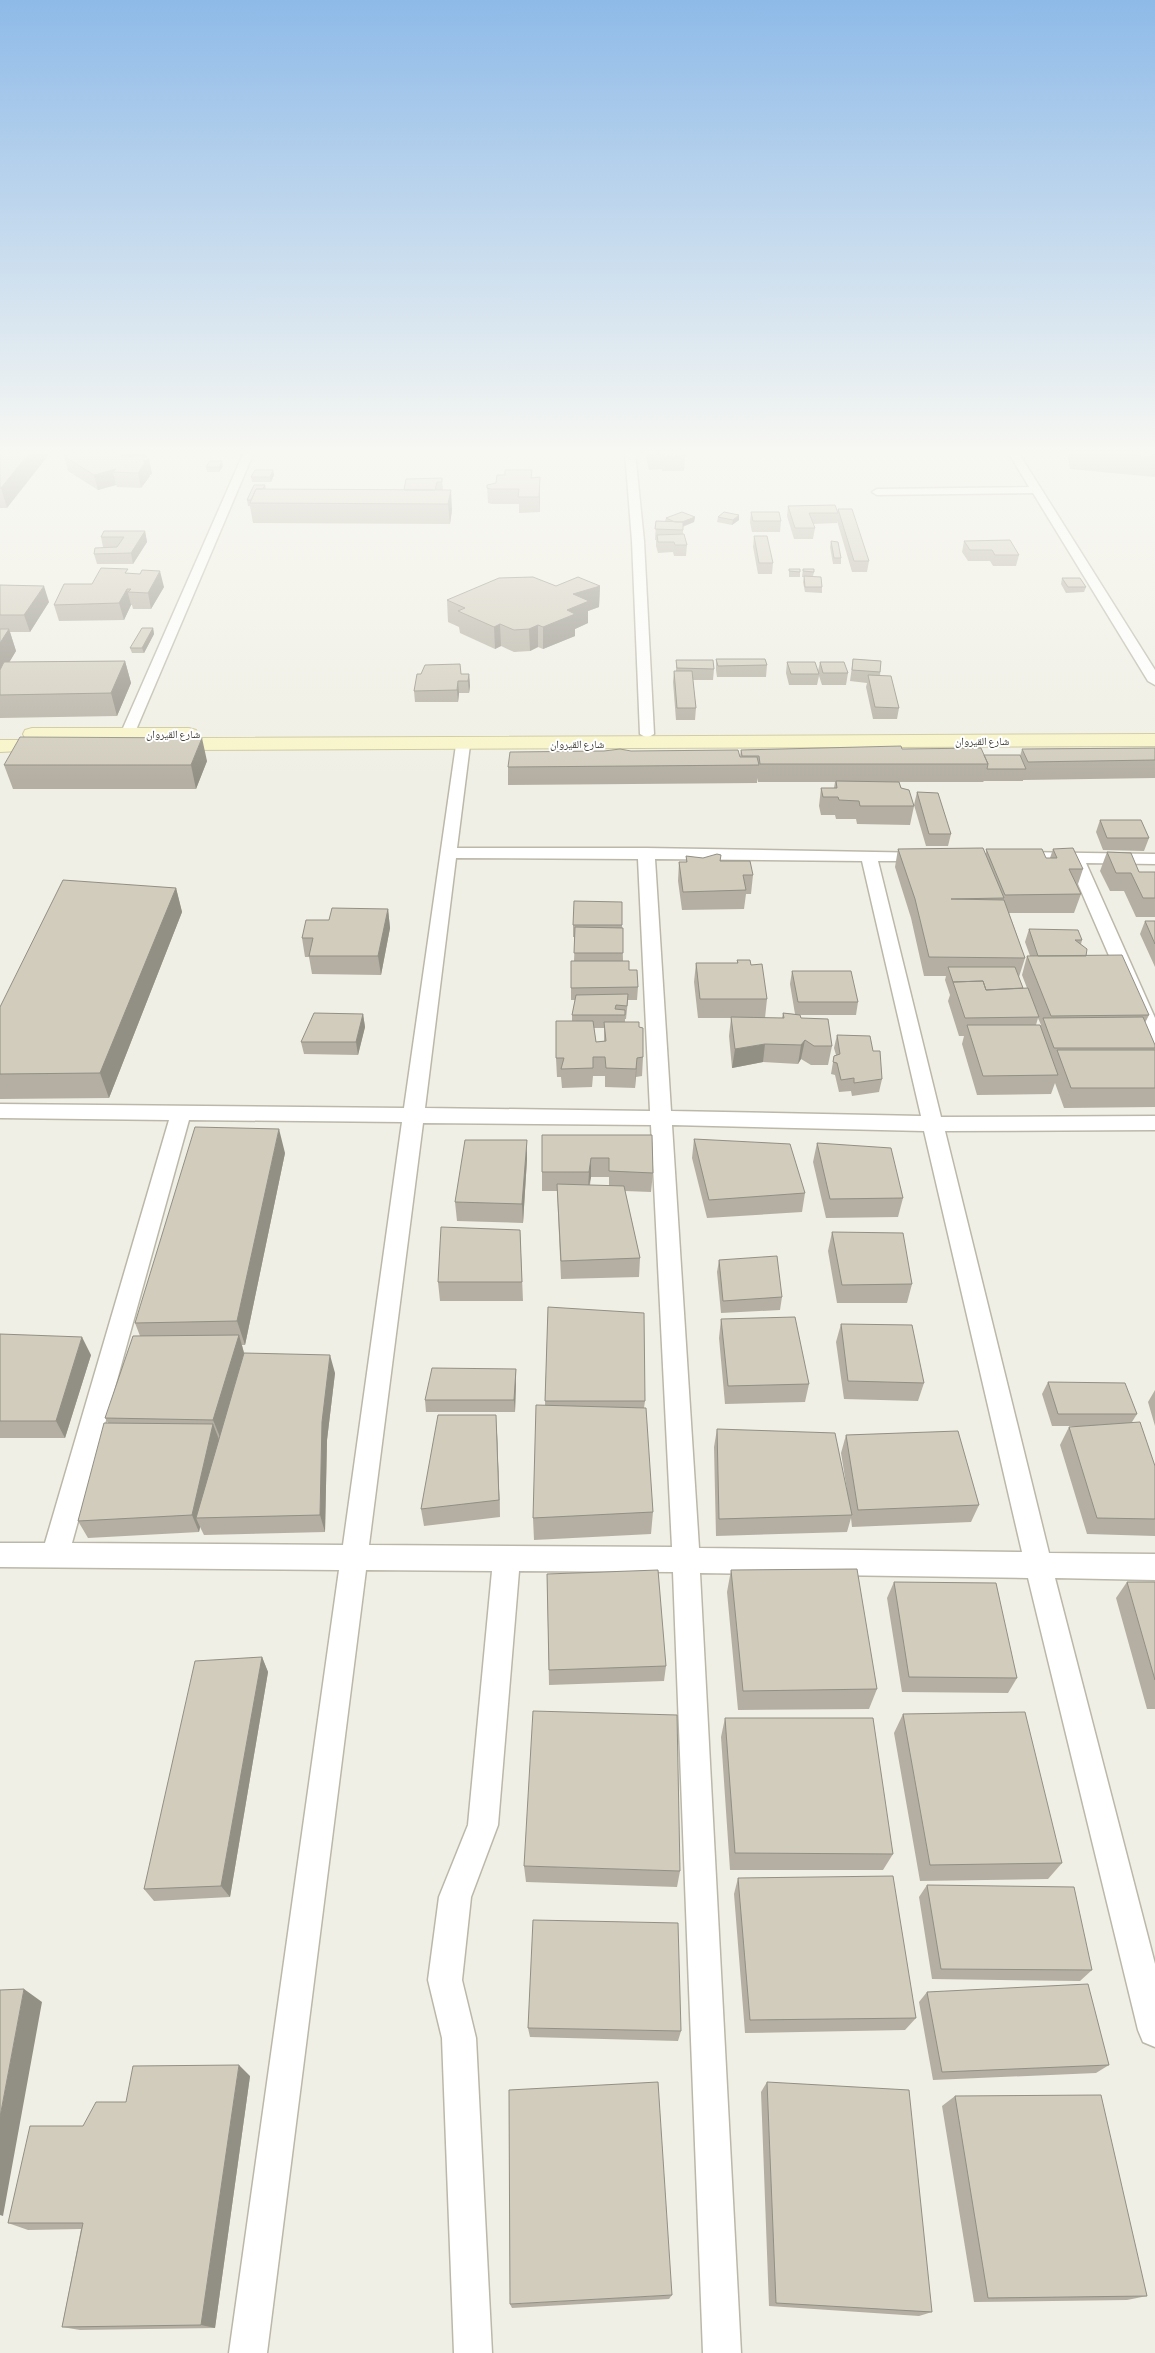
<svg xmlns="http://www.w3.org/2000/svg" width="1155" height="2353" viewBox="0 0 1155 2353" font-family="'Asap Condensed','Noto Naskh Arabic',sans-serif">
<style>
.lines{fill:none;stroke-linecap:round;stroke-linejoin:round}
.street-casing{stroke:#bbb8a9;stroke-width:3}
.secondary-casing{stroke:#cbc799;stroke-width:2}
.street{fill:#fff;fill-rule:evenodd}
.secondary{fill:#f8f5c8;fill-rule:evenodd}
.wall{fill:#b4afa2;fill-rule:evenodd}
.shaded-wall{fill:#928f84}
.building{fill:#d1ccbc;stroke:#928f84}
.labels{text-anchor:middle;stroke-width:4;stroke-linejoin:round;paint-order:stroke}
.far-street-label{font-size:11px;fill:#423f36;stroke:#fff}
</style>
<rect width="100%" height="100%" fill="#f0efe5"/>
<g class="lines">
<defs>
<path id="street" d="M244,452H254L130,744L128,747H118L116,744Z
M625,452H635L644,541L654,734L647,738L640,734L632,541Z
M1008,452H1018L1155,670V685L1148,681L1033,493L877,495L872,492L877,489L1029,487Z
M463,741L470,745L457,848H646L931,853L933,856L931,859L925,861H878L941,1117L1155,1116V1130L945,1131L1049,1553L1155,1554V1580L1055,1578L1155,1964V2047L1143,2042L1138,2030L1028,1578L700,1573L741,2353H703L673,1572L519,1571L498,1825L471,1897L462,1980L476,2038L492,2353H454L442,2038L428,1980L439,1897L468,1825L492,1571L366,1570L267,2353H229L339,1570L0,1567V1543H45L169,1120L0,1118V1104L404,1108L456,745ZM456,858L638,859L650,1111L425,1108ZM655,859L862,861L921,1116L671,1111ZM189,1120L402,1122L343,1545L72,1543ZM423,1123L651,1125L672,1547L369,1545ZM672,1125L924,1131L1022,1552L699,1548Z
M1018,852L1155,854V864L1086,863L1155,1018V1045L1148,1043L1145,1039L1069,863L1012,860L1010,857L1012,854Z"/>
<path id="secondary" d="M32,728H189L196,730L198,734L195,738L1155,734V746L166,750L159,748L156,744L160,740H55L60,741L63,745L60,749L0,752V740H32L25,738L23,734L25,730Z"/>
</defs>
<use href="#street" class="street-casing"/>
<use href="#secondary" class="secondary-casing"/>
<use href="#street" class="street"/>
<use href="#secondary" class="secondary"/>
</g>
<path class="wall" d="M0,452L7,508H0Z
M645,452H684L685,456L684,471H662V469L649,470Z
M1070,452H1155V477L1070,469L1068,458Z
M64,456L146,457L145,458L149,459L152,474L149,475L150,476L141,488L117,487L116,485L98,490L68,471Z
M223,466L219,472H207L206,467Z
M273,470L274,475L271,482H252L251,477Z
M540,477V512L519,513V504H492L488,503L487,485L533,478Z
M442,478L443,490L452,510L450,524L253,523L250,506H248L247,500L265,485L266,489L404,490Z
M788,506L838,512V509L869,561L867,572H852L837,521V523L813,524L815,528L813,539H794L787,516Z
M751,512L781,521L780,532H752L750,522Z
M695,517L694,522L683,527V535L687,545L686,556H674L673,552L658,553L656,546V540H655L656,521H665L666,518Z
M718,517L739,520L732,525L717,522Z
M145,531L147,542L133,564H97L94,554L103,547L101,537Z
M754,536L773,563L772,574H758L753,547Z
M831,541L841,558V564H833L830,547Z
M964,541L1019,555L1016,566H993L990,561H968L962,552Z
M789,569L800,572V577H789Z
M803,569L814,572L813,576L822,587V593L805,592L803,582L804,577H802Z
M1062,578L1086,587L1084,592L1066,593L1061,584Z
M92,584L164,587L151,609H133L132,605H131L124,620L59,621L54,605Z
M0,585L49,602L30,632H10L16,651L9,662L125,661L131,683L117,716L0,718Z
M556,586H600L599,607L588,611V623L575,629V636L543,649L538,647L530,651L514,652L501,646L495,649L460,633L459,627L448,622L447,600Z
M153,628L154,634L144,653H132L130,648Z
M716,659L767,665L766,677H717L716,670Z
M853,659L881,661L880,676L899,708L897,719H873L866,687L867,683L850,681Z
M676,660L714,669L713,680H693L696,708L695,720H676L673,682L674,671H676Z
M787,662L818,671L820,662L848,673L846,685H822L819,676L817,685H789L786,673Z
M461,674H469L470,686L469,693H459L458,702H415L414,691Z
M1155,748V778L1023,780V781H984L983,782H899L901,788L914,806L910,825L857,824L856,819H836L835,815H821L819,806L821,788H834L835,782H758L757,778V783L508,785V767L631,751L740,757L741,750L902,749L984,755L1020,756L1022,749Z
M207,761L196,789H13L4,765Z
M917,792L951,834L948,846H926L914,805Z
M1100,820L1149,838L1144,851L1103,850L1096,832Z
M898,849L986,853V849L1046,858H1050L1053,849L1083,869L1077,887L1081,894L1074,913H1009L1025,958L1019,977L1023,988H1027L1022,975L1027,956H1030L1025,942L1029,929L1082,940L1081,944L1086,956L1149,1015L1145,1023L1155,1045V1107L1064,1108L1055,1083L1051,1094L977,1095L962,1044L964,1036H959L948,1001L950,995L945,980L946,976H924L911,918L895,867ZM1038,1018L1041,1025L1040,1026L1036,1025Z
M1107,852L1139,872H1155V917H1136L1124,891H1110L1100,871Z
M686,856L720,861L753,875L751,894H746L744,909L682,910L678,881L679,862H686Z
M176,888L182,912L109,1098L0,1099V1007Z
M388,909L390,928L381,975L312,974L309,957H305L302,938L329,920Z
M1145,921H1155V967L1140,934Z
M573,925H622L623,961L629,970L638,987L637,1000H628L626,1019H625V1022L639,1027L643,1057L642,1076L636,1077L635,1088L605,1087V1076H593L592,1087L562,1088L561,1077H557L556,1058L572,1021V1015L575,1000H571V961H574L575,937H573ZM594,1028H604V1041L596,1042Z
M737,960L751,965L767,999L765,1018H782L783,1013L795,1014L790,984L792,971L858,1002L856,1015H800L801,1018L832,1046L828,1065H811L801,1059L798,1064L763,1062L732,1068L729,1036L731,1018H698L694,982L696,963H737Z
M363,1014L365,1027L358,1055L304,1054L301,1042Z
M837,1035L873,1051L882,1079L879,1092L852,1096L851,1091L839,1092L835,1075L831,1074L834,1056L836,1055L834,1048Z
M652,1135L653,1173L651,1192L625,1191L640,1258L639,1277L561,1279L557,1191H542V1172ZM591,1177H609V1186L590,1185Z
M694,1139L805,1193L802,1212L707,1218L692,1158Z
M817,1143L903,1198L898,1217L826,1218L813,1162Z
M285,1153L245,1345H242L244,1353L335,1373L327,1440L325,1532L204,1535L200,1527L199,1532L88,1538L78,1521L108,1423L105,1418L140,1336L135,1323Z
M527,1159L523,1223L457,1221L455,1202Z
M520,1230L523,1301H440L438,1282Z
M832,1232L912,1284L907,1303H837L828,1251Z
M719,1260L782,1297L780,1310L721,1313L717,1272Z
M548,1307L645,1401L644,1408L653,1512L651,1534L534,1540L533,1518L545,1405Z
M721,1319L809,1384L805,1402L725,1404L719,1338Z
M841,1324L924,1383L918,1401L844,1399L836,1342Z
M0,1334L91,1355L65,1438H0Z
M516,1369V1381L515,1412H426L425,1400Z
M1048,1382L1137,1414L1132,1422L1155,1466V1536L1087,1534L1060,1445L1069,1427L1083,1426H1052L1042,1394Z
M1155,1390V1426L1148,1402Z
M717,1429L847,1490L841,1453L846,1435L979,1505L971,1522L852,1527L851,1518L847,1532L716,1536L714,1447Z
M497,1433L500,1517L424,1526L421,1509Z
M731,1570L877,1689L869,1709L738,1710L727,1592Z
M547,1574L666,1666L664,1681L549,1685Z
M894,1582L1017,1678L1008,1693L902,1692L887,1598Z
M1127,1582H1155V1709H1147L1116,1598Z
M262,1657L268,1672L230,1897L154,1901L144,1889Z
M903,1714L1062,1863L1048,1879L920,1881L894,1733Z
M725,1718L893,1854L883,1870H730L721,1737Z
M524,1866L680,1871L677,1887L526,1882Z
M738,1878L916,2018L905,2030L745,2033L734,1894Z
M927,1885L1092,1970L1080,1981L932,1979L919,1897Z
M927,1992L1109,2065L1096,2073L933,2080L919,2002Z
M528,2028L681,2031L678,2041L530,2037Z
M250,2076L215,2328L80,2330L62,2327L81,2229L28,2230L8,2223L83,2126L126,2102Z
M767,2082L932,2312L919,2316L769,2306L761,2092Z
M955,2096L1147,2296L1127,2300L974,2302L942,2106Z
M672,2295L669,2299L512,2308L510,2304Z"/>
<path class="shaded-wall" d="M30,452H51L7,508L1,488Z
M113,452H145L146,457L117,465Z
M149,459L152,474L149,475L150,476L141,488L138,473L143,461Z
M222,461L223,466L219,472V467Z
M116,469L113,472L116,485L98,490L94,475Z
M273,470L274,475L271,482L270,477Z
M540,477V512L539,497Z
M451,490L452,510L450,524L448,504Z
M739,515V520L732,525L733,520Z
M695,517L694,522L678,528V523Z
M145,531L147,542L133,564L131,553Z
M160,571L164,587L151,609L148,593Z
M44,586L49,602L30,632L24,615Z
M600,586L599,607L588,611V623L575,629V636L543,649V627L573,594Z
M127,589L131,605L124,620L119,603Z
M500,624L501,646L495,649L494,627Z
M538,625V647L530,651L529,629Z
M153,628L154,634L144,653L142,648Z
M9,629L16,651L0,678V643Z
M125,661L131,683L117,716L111,693Z
M469,674L470,686L469,693L468,681Z
M458,681L459,693L458,702L457,690Z
M202,738L207,761L196,789L191,765Z
M176,888L182,912L109,1098L100,1073Z
M388,909L390,928L381,975L378,956Z
M363,1014L365,1027L358,1055L356,1042Z
M805,1040L801,1059L798,1064L801,1045Z
M765,1044L763,1062L732,1068L735,1049Z
M637,1058L636,1077L635,1088L636,1069Z
M279,1129L285,1153L245,1345L237,1321Z
M527,1140V1159L523,1223L522,1204Z
M591,1158V1177L588,1190L589,1172Z
M239,1335L244,1353L220,1437L213,1420Z
M82,1337L91,1355L65,1438L56,1421Z
M330,1355L335,1373L327,1440L325,1532L320,1515L322,1422Z
M516,1369V1381L515,1412L514,1400Z
M496,1415L497,1433L500,1517L499,1500Z
M213,1424L220,1442L196,1518L200,1527L199,1532L192,1515Z
M262,1657L268,1672L230,1897L221,1886Z
M24,1989L42,2002L3,2216L0,2215V2117Z
M239,2065L250,2076L215,2328L201,2325Z"/>
<path class="building" d="M0,452H30L1,488H0Z
M81,452H116L128,458L139,455L149,459L143,461H146L138,473L113,472L116,469L94,475L64,456Z
M649,452H684L685,456H663L662,454L650,455Z
M1097,452H1155V457Z
M210,461H222L219,467H206Z
M255,470H273L270,477H251Z
M505,470H532L531,478L540,477L539,497H518L519,489H491L487,488V485L496,483L497,475H505Z
M442,478V482H437L435,490H404L406,479Z
M254,485H265L263,489H256L251,500H247Z
M256,489L451,490L448,504L250,503Z
M835,505L838,513H809L815,528H795L788,506Z
M838,509H852L869,561H854Z
M682,512L695,517L682,522H675L666,518Z
M724,512L739,515L733,520L718,517Z
M751,512H779L781,521H753Z
M656,521L683,522V530L655,529Z
M104,531H145L131,553L94,554L95,548L117,547L124,537H101Z
M684,534L687,545H675L674,542H658L657,535Z
M754,536H767L773,563H759Z
M1010,540L1019,555H995L992,550H970L964,541Z
M831,541L838,542L841,558H834Z
M101,568L128,569L125,573L140,574L142,570L160,571L148,593L128,592L131,589H127L119,603L54,605L64,584H92Z
M789,569H800V572L789,571Z
M803,569H814V572L803,571Z
M804,576L821,577L822,587H805Z
M533,577L556,586L578,577L600,586L573,594L589,601L567,610L575,614L543,627L538,625L529,629L514,630L500,624L494,627L458,611L465,608L447,600L499,578Z
M1062,578H1080L1086,587H1068Z
M0,585L44,586L24,615H0Z
M142,628H153L142,648H130Z
M0,629H9L0,643Z
M716,659H765L767,665L718,666Z
M853,659L881,661L880,672L852,670Z
M676,660H713L714,669L677,668Z
M125,661L111,693L0,695V670L4,662Z
M787,662H815L819,674H791Z
M820,662H844L848,673H823Z
M460,664L461,674H469L468,681H458L457,690L414,691L417,674H421L425,665Z
M674,671H692L696,708H677Z
M868,675L891,676L899,708L875,707Z
M20,737L202,738L191,765H4Z
M901,746L902,749L981,748L988,764H760L759,756H742L741,750Z
M1155,748V760L1028,762L1022,749Z
M620,749L631,751L738,750L740,757H757L759,765L508,767L510,752L604,751Z
M984,755H1020L1026,769H987L988,764Z
M836,781L899,782L901,788L909,790L914,806H860L859,801L839,800L838,797H823L821,788H837Z
M917,792L938,793L951,834H929Z
M1100,820H1141L1149,838H1107Z
M983,848L1004,898L951,899L1004,900L1025,958L929,957L915,899L898,849Z
M1073,848L1083,869H1069L1081,894L1005,895L986,849H1042L1046,858H1057L1053,849Z
M1107,852L1131,853L1139,872H1155V898H1143L1131,873H1116Z
M717,854L721,855L720,861H750L753,875H743L746,890L683,892L679,862H687L686,856L703,858Z
M63,880L176,888L100,1073L0,1074V1007Z
M574,901L622,902V925H573Z
M332,908L388,909L378,956H309L313,938H302L306,920H329Z
M1145,921H1155V944Z
M575,927L623,928V953H574Z
M1029,929L1078,930L1082,940H1075L1087,949L1086,956H1038Z
M1122,955L1149,1015L1051,1016L1027,956Z
M737,960H750L751,965L762,964L767,999H700L696,963H738Z
M571,961H629V970H637L638,987L571,988Z
M948,967H1015L1023,988L986,990L983,981L953,982Z
M792,971H851L858,1002H798Z
M983,981L986,990L1028,988L1039,1017L965,1018L953,982Z
M628,994L627,1006L616,1005L615,1009L625,1010V1015H572L576,995Z
M314,1013L363,1014L356,1042H301Z
M783,1013L800,1015L801,1018L828,1019L832,1046H814L805,1040L801,1045L765,1044L735,1049L731,1017L784,1018Z
M1143,1017L1155,1045V1048H1054L1043,1018Z
M556,1021H593L596,1042L606,1041L604,1022H639V1027L643,1028V1057L637,1058L636,1069L606,1068L605,1057H593V1068L561,1069L564,1058H556Z
M967,1025H1040L1058,1075L983,1076Z
M837,1035L870,1036L873,1051H880L882,1079L854,1083V1078L841,1080L837,1063L833,1062L834,1056L840,1054Z
M1057,1050H1155V1088H1071Z
M195,1127L279,1129L237,1321L135,1323Z
M542,1135H652L653,1173L609,1171V1158H591L589,1172H542Z
M694,1139L790,1144L805,1193L709,1200Z
M465,1140H527L522,1204L455,1202Z
M817,1143L891,1148L903,1198L830,1199Z
M557,1184L624,1186L640,1258L561,1261Z
M441,1227L520,1230L522,1282H438Z
M832,1232L903,1233L912,1284L842,1285Z
M777,1256L782,1297L723,1301L719,1260Z
M548,1307L644,1313L645,1401H545Z
M795,1317L809,1384L728,1386L721,1319Z
M841,1324L912,1325L924,1383L848,1381Z
M0,1334L82,1337L56,1421H0Z
M239,1335L213,1420L105,1418L133,1336Z
M244,1353L330,1355L322,1422L320,1515L196,1518Z
M432,1368L516,1369L514,1400H425Z
M1048,1382L1125,1383L1137,1414H1058Z
M536,1405L646,1408L653,1512L533,1518Z
M438,1415H496L499,1500L421,1509Z
M1140,1422L1155,1466V1519L1097,1518L1069,1427Z
M104,1423L213,1424L192,1515L78,1521Z
M717,1429L835,1433L852,1515L719,1519Z
M958,1431L979,1505L858,1510L846,1435Z
M857,1569L877,1689L743,1691L731,1570Z
M658,1570L666,1666L549,1670L547,1574Z
M894,1582L996,1583L1017,1678L909,1677Z
M1127,1582H1155V1680Z
M262,1657L221,1886L144,1889L195,1661Z
M533,1711L677,1715L680,1871L524,1866Z
M1025,1712L1062,1863L930,1865L903,1714Z
M725,1718H873L893,1854L735,1853Z
M893,1876L916,2018L750,2020L738,1878Z
M927,1885L1074,1887L1092,1970L941,1969Z
M533,1920L678,1923L681,2031L528,2028Z
M1088,1984L1109,2065L942,2072L927,1992Z
M24,1989L0,2117V1990Z
M239,2065L201,2325L62,2327L83,2223H8L30,2126H83L96,2102H126L133,2066Z
M658,2082L672,2295L510,2304L509,2090Z
M767,2082L909,2090L932,2312L776,2303Z
M1101,2095L1147,2296L988,2298L955,2096Z"/>
<linearGradient id="sky" x2="0" y2="1"><stop stop-color="#8ebae8"/><stop offset="0.58" stop-color="#f8f8f3"/><stop offset="1" stop-color="#f8f8f3" stop-opacity="0"/></linearGradient>
<rect width="1155" height="781" fill="url(#sky)"/>
<g class="labels">
<g class="far-street-label">
<text x="173" y="738">شارع القيروان</text>
<text x="982" y="745">شارع القيروان</text>
<text x="577" y="748">شارع القيروان</text>
</g>
</g>
</svg>
